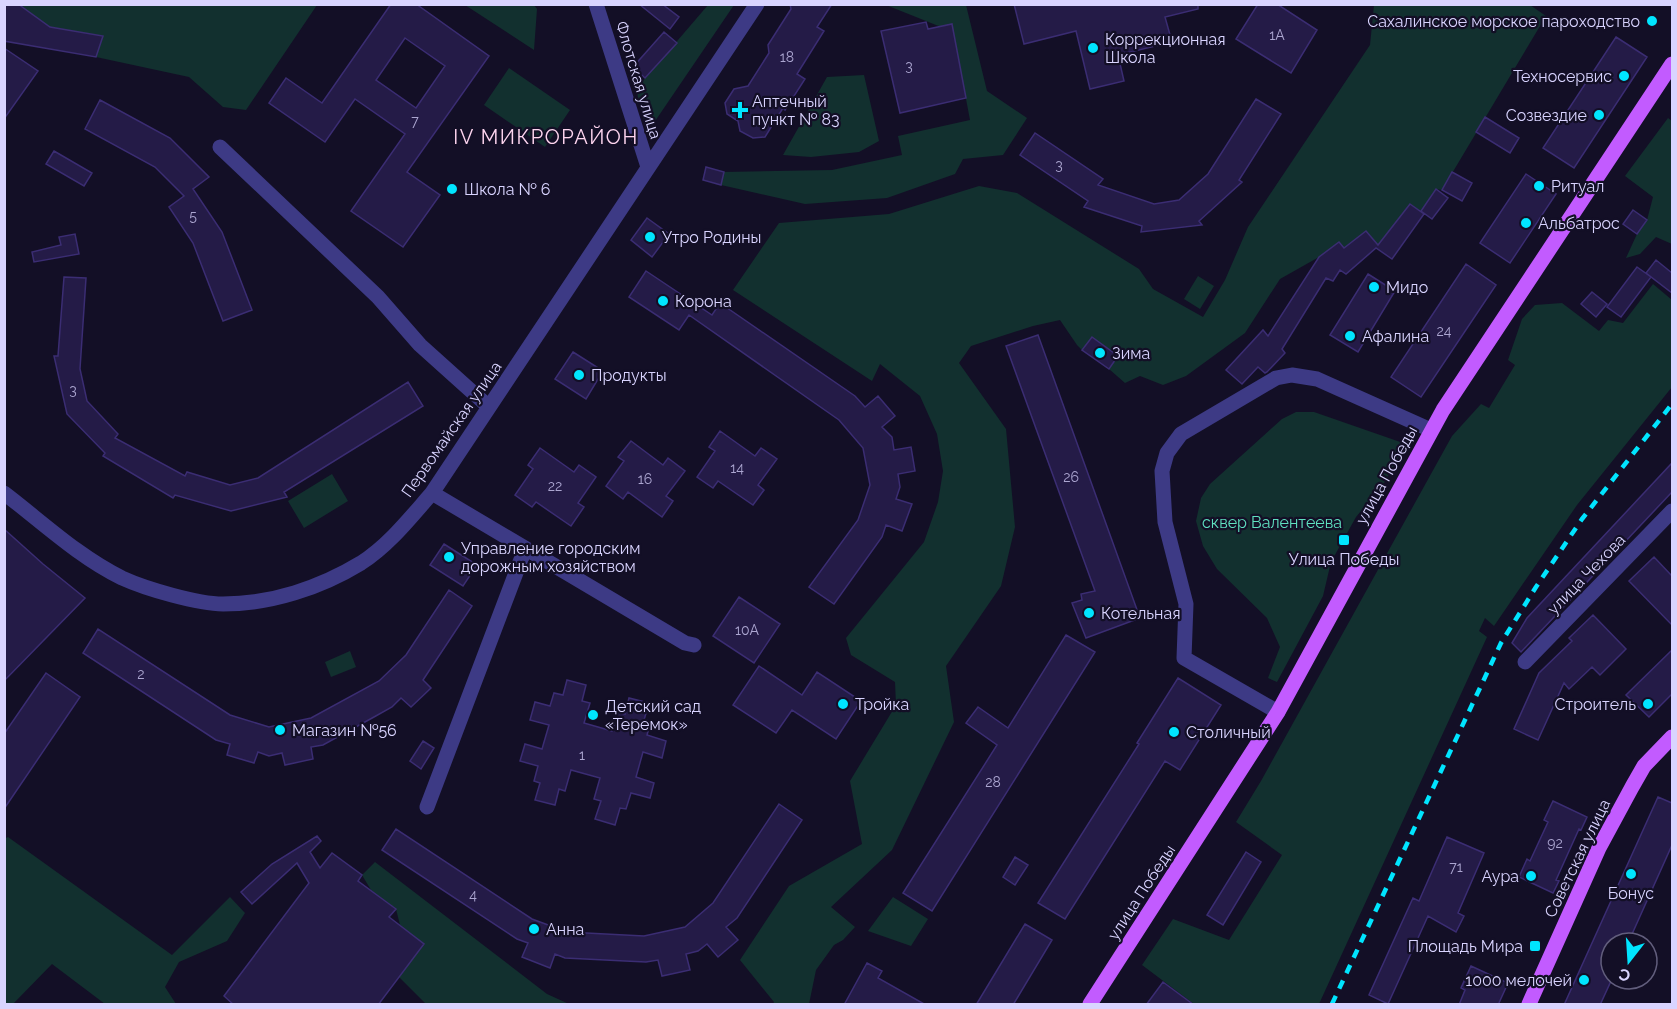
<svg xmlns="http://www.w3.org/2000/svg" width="1677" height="1009" viewBox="0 0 1677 1009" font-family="Raleway,sans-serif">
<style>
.green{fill:#12302f}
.building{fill:#241b47;stroke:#3b2d73;stroke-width:1.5;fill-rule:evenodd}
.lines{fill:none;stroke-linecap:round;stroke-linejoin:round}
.minor{stroke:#3d3a85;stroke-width:15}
.major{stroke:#c25bff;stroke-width:15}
.rail{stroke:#00e5ff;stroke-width:4.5;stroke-dasharray:9 8;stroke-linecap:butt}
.poi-dot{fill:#00e5ff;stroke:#130f26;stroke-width:2}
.labels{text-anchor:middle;stroke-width:4.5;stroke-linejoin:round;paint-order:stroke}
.number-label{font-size:14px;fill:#aca6d1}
.poi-label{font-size:16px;fill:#d9d4ff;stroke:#130f26;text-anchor:start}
.street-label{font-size:16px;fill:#d9d4ff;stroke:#130f26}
.park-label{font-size:16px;fill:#5fe0c0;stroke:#130f26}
.quarter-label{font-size:20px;letter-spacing:1.5px;fill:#ffd6f0;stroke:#130f26}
</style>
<rect width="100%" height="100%" fill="#130f26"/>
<path class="green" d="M18,5H317L246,110L223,107L189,77L96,57L103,36L50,27Z
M465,5H534L537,9L534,50Z
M708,5H734L647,133L636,89Z
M886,5H966L987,91L1027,118L1003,155L963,159L955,174L887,198L805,204L721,185L724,172L832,170L902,155L898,136L970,120L952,25L941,27Z
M1374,5H1530L1546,16L1442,190L1436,189L1421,211L1410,205L1378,245L1366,231L1344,248L1338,243L1319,257L1280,279L1245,333L1186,376L1163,385L1140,376L1125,383L1109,369L1118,356L1092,337L1082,350L1077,345L1060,320L1033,326L971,346L959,363L1006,429L1015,527L1001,586L946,666L954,722L892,850L831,907L855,927L843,940L834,945L816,970L809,1004H773L774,1002L740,960L789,886L862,844L850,781L896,705L895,682L851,655L846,638L924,542L938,502L943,471L937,434L920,396L880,364L872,381L733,290L779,223L889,214L979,186L1017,193L1139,269L1153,289L1203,317L1225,280L1248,227L1370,45Z
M509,68L570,110L545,147L484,105Z
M864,75L879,141L859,152L811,157L783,155L827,77Z
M1668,118L1672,121V244L1656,237L1640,254L1626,258L1637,234L1647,220L1653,197L1625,176Z
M1198,276L1214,286L1200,309L1184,299Z
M1653,284L1672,300V387L1577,505L1494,626L1485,618L1479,631L1487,637L1319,1004H1194L1142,965L1173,919L1229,940L1282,855L1236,822L1261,781L1452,436L1481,404L1489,408L1515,365L1508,360L1522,319L1535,305L1562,303L1599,331L1608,320L1623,323Z
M1296,412H1314L1406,444L1383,485L1356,517L1331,562L1323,596L1277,682L1268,678L1280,647L1267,618L1217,569L1203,546L1196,521L1201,498L1210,484L1282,419Z
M332,474L348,501L304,528L288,501Z
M350,651L356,667L331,677L325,662Z
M8,837L172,955L230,897L245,913L227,941L179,962L165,987L176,1004H105L52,964L13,1004H5L4,839Z
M375,862L547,994L569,1004H426L399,977L424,944L400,925L396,909L371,890L362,875Z
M893,897L928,919L911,946L868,931Z"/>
<path class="building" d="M4,4H18L50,27L103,36L96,57L4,41Z
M391,4H416L489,56L407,172L440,195L403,247L351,211L405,134L355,99L325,142L269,103L286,78L322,103ZM405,38L445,66L416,108L376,80Z
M639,4H662L679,17L670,29Z
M790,4H832L817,27L824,31L797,74L805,79L785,110L783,108L765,137L753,138L740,131L738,121L727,114L725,103L734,89L748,86L769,53L768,45L791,9Z
M1014,4H1198V9L1165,17L1172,42L1118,55L1124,81L1090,89L1076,31L1024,44Z
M1258,4H1277L1317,30L1291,73L1236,39Z
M926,22L928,29L952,24L966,98L900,113L881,31Z
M664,32L677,43L645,78L633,67Z
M1616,37L1647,57L1574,168L1543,148Z
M4,48L38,71L4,119Z
M1256,99L1281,114L1239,180L1242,182L1199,221L1202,225L1141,232L1142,226L1084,207L1088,201L1020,155L1035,133L1103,179L1098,185L1154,204L1179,200L1208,174Z
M100,100L170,138L209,177L193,189L222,232L252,310L223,321L193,243L169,207L184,196L155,167L85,129Z
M1485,117L1519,138L1510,153L1476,132Z
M54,151L92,173L84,186L46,164Z
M706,167L724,172L721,185L703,180Z
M1452,172L1472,183L1462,201L1442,190Z
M1526,174L1556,194L1510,263L1480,243Z
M1436,189L1448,198L1432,219L1421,211Z
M1410,204L1424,214L1392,259L1376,248L1346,274L1340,270L1333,281L1326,278L1282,349L1285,353L1267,372L1265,373L1258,367L1242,384L1226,370L1263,330L1268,336L1319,257L1339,242L1344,248L1366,231L1378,245Z
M1633,210L1647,220L1637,234L1623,224Z
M647,218L669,234L652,257L631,240Z
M75,234L79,254L34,262L32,252L61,245L59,237Z
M1656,260L1672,273V293L1646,273Z
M1466,264L1496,285L1421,397L1391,377Z
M1637,267L1651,277L1621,317L1607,307Z
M646,271L712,315L720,303L855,396L865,407L878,396L895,416L882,427L892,437L894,450L911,447L915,471L898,474L900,487L896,499L912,504L902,531L886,525L882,537L834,604L809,587L858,520L870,485L863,448L839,420L689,315L679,330L629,297Z
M1368,274L1395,291L1358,352L1330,335Z
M64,277L86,278L80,369L87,401L118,434L115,438L185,476L187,472L230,485L258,478L408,382L423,406L284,492L287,497L231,511L175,495L173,498L103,456L105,453L67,414L54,356H58Z
M1592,292L1607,304L1596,317L1581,304Z
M1038,335L1140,618L1086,638L1072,603L1082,600L1081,594L1095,591L1006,346Z
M1092,337L1118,356L1109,369L1082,350Z
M573,352L603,371L586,399L555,379Z
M720,431L755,456L761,448L777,459L758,485L764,490L753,505L718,481L713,488L697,477L715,451L709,447Z
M631,441L663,465L668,458L685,471L666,496L673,501L662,517L628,492L623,499L606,486L624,461L618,457Z
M540,448L574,472L579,465L596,477L578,503L584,507L571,526L536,502L532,507L515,495L533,469L528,465Z
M1672,463V492L1521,652L1512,643L1527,618Z
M4,529L43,564L85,598L4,681Z
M444,544L477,565L463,586L430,565Z
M1654,557L1672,576V625L1629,581Z
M449,590L472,606L423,680L431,688L411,707L401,698L392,707L374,717L323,745L311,747L313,759L285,765L282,753L269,756L258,752L254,763L227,755L230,744L216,740L83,653L98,629L230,715L269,727L311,718L379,681L406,655Z
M739,597L780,624L754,663L713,636Z
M1593,615L1626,649L1600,675L1592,667L1569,689L1564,683L1538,740L1514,729L1539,673L1572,641L1569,638Z
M1066,635L1095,652L932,911L903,893L997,745L966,723L978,707L1008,728Z
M1672,650V694L1649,717L1626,695Z
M759,666L802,695L817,672L861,701L836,739L792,710L776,733L733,705Z
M46,673L80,697L4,809V734Z
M1178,678L1221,705L1180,770L1165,761L1065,919L1038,903L1139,744L1137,743Z
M567,680L586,685L582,701L590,703L584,723L612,731L618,712L625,714L629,698L649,703L644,720L651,721L647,735L666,741L662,758L643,752L636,777L654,783L650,798L631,793L626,809L620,808L615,825L595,819L601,801L594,799L600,778L571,770L565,791L559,789L555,805L535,800L540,783L534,781L538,766L520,761L525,744L542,749L549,725L530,720L535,702L550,706L554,693L563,695Z
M423,741L434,748L421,769L410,761Z
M1658,797L1672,803V845L1628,943H1611V981L1600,1005H1564Z
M1553,801L1587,817L1581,830L1579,829L1556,880L1559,881L1553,893L1519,877L1527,859L1530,861L1548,822L1544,820Z
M779,804L802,820L737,918L726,927L738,940L718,957L707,944L698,951L686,954L690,970L662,976L658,960L646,962L625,961L565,958L555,954L550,968L522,957L528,943L517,939L382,850L396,829L532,919L567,932L644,936L685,927L713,903Z
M317,836L321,841L310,852L320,868L332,853L362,875L358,881L396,909L389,917L424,944L378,1005H234L224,996L309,883L297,863L252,904L241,892L272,864Z
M1447,837L1484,853L1458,913L1464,916L1456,932L1428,916L1388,1004L1369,995L1413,898L1419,901Z
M1246,852L1261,862L1223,925L1207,915Z
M1015,857L1028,865L1015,885L1003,877Z
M1025,924L1052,940L1013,1005H976Z
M867,963L882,971L878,978L926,1005H844Z
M1471,966L1508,983L1498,1005H1459L1465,990L1461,988Z
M1163,982L1194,1005H1146Z"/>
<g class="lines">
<path class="minor" d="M596,4L648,167
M220,147L378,297L420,345L489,407
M4,493C42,522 79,557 122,578C146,589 198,604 223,604C271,604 320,588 361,563C389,545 410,518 432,493L757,4
M432,493L685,643L694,645
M1525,662L1672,511
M1278,712L1184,658L1186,604L1165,522L1162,471L1167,453L1181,434L1276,378L1292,375L1317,379L1431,430
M427,807L525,549"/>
<path class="major" d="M1090,1004L1278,712L1443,410L1672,64
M1529,1004L1599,848L1632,787L1644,766L1672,737"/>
<path class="rail" d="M1332,1004L1501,643L1536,587L1582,519L1672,404"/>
</g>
<g class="poi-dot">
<circle cx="1652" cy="21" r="6"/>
<circle cx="1093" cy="48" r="6"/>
<circle cx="1624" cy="76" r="6"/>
<path d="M737 101h6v6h6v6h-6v6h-6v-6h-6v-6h6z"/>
<circle cx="1599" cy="115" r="6"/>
<circle cx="1539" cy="186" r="6"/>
<circle cx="452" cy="189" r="6"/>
<circle cx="1526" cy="223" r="6"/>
<circle cx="650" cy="237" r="6"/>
<circle cx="1374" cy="287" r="6"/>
<circle cx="663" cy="301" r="6"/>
<circle cx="1350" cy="336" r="6"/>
<circle cx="1100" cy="353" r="6"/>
<circle cx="579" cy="375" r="6"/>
<rect x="1338" y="534" width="12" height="12" rx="3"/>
<circle cx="449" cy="557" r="6"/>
<circle cx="1089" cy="613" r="6"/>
<circle cx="843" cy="704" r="6"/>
<circle cx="1648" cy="704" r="6"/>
<circle cx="593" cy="715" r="6"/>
<circle cx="280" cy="730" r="6"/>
<circle cx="1174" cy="732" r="6"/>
<circle cx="1631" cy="874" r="6"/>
<circle cx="1531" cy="876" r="6"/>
<circle cx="534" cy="929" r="6"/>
<rect x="1529" y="940" width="12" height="12" rx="3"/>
<circle cx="1584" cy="980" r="6"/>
</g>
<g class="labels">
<g class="number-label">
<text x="1277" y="40">1А</text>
<text x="787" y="62">18</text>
<text x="909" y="71">3</text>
<text x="415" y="126">7</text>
<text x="1059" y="170">3</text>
<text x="193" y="221">5</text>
<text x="1444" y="336">24</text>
<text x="73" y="395">3</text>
<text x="737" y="473">14</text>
<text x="1071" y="482">26</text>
<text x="645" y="484">16</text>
<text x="555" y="491">22</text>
<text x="747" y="635">10А</text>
<text x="141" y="679">2</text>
<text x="582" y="760">1</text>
<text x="993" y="787">28</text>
<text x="1555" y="848">92</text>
<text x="1456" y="872">71</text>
<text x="473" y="900">4</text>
</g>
<g class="poi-label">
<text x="1640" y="27" text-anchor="end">Сахалинское морское пароходство</text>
<text x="1105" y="45">Коррекционная<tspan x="1105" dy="18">Школа</tspan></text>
<text x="1612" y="82" text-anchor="end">Техносервис</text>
<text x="752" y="107">Аптечный<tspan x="752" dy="18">пункт № 83</tspan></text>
<text x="1587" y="121" text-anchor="end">Созвездие</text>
<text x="1551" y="192">Ритуал</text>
<text x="464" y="195">Школа № 6</text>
<text x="1538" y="229">Альбатрос</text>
<text x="662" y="243">Утро Родины</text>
<text x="1386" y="293">Мидо</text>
<text x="675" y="307">Корона</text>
<text x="1362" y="342">Афалина</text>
<text x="1112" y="359">Зима</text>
<text x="591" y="381">Продукты</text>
<text x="461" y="554">Управление городским<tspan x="461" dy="18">дорожным хозяйством</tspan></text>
<text x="1344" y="565" text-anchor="middle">Улица Победы</text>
<text x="1101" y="619">Котельная</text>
<text x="855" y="710">Тройка</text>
<text x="1636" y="710" text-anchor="end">Строитель</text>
<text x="605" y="712">Детский сад<tspan x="605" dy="18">«Теремок»</tspan></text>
<text x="292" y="736">Магазин №56</text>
<text x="1186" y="738">Столичный</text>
<text x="1519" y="882" text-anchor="end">Аура</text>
<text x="1631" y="899" text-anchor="middle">Бонус</text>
<text x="546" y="935">Анна</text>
<text x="1523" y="952" text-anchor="end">Площадь Мира</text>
<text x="1572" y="986" text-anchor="end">1000 мелочей</text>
</g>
<g class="street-label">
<text transform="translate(639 80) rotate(73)" y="6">Флотская улица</text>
<text transform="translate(451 429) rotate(-55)" y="6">Первомайская улица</text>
<text transform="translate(1386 475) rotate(-61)" y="6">улица Победы</text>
<text transform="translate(1586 574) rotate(-46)" y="6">улица Чехова</text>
<text transform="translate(1577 858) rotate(-64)" y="6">Советская улица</text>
<text transform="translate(1141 892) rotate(-57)" y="6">улица Победы</text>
</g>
<g class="park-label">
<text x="1272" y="528">сквер Валентеева</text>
</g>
<g class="quarter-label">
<text x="546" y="144">IV МИКРОРАЙОН</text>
</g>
</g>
<rect width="1677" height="1009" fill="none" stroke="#d9d4ff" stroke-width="12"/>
<g transform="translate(1629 961) rotate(197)"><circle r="28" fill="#130f26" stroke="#625e7d" stroke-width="1.5"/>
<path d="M0-4.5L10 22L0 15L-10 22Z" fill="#00e5ff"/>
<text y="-9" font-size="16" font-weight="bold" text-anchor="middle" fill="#d9d4ff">С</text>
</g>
</svg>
